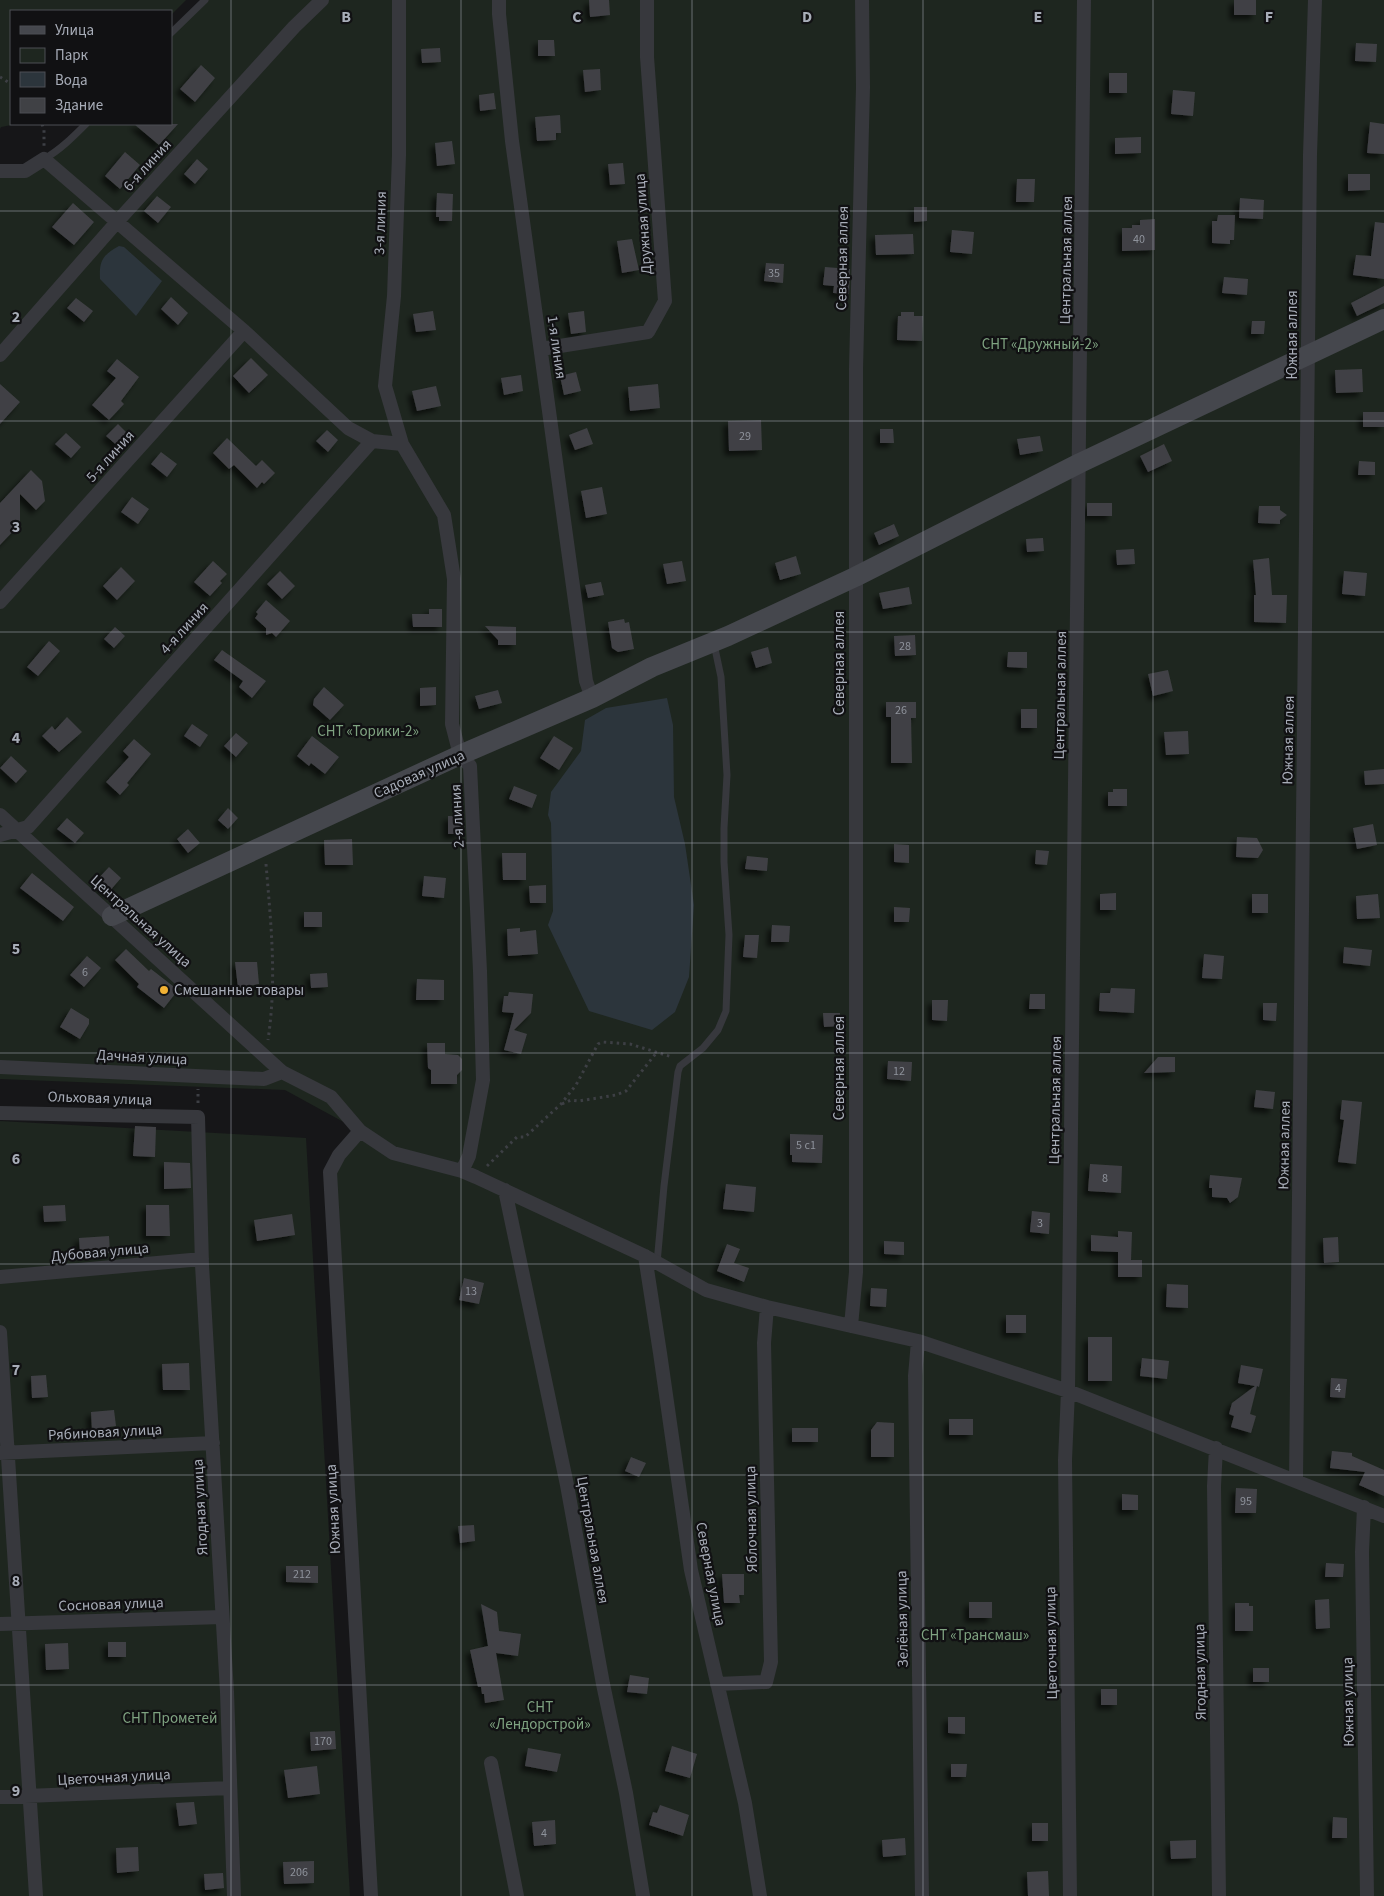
<svg xmlns="http://www.w3.org/2000/svg" width="1384" height="1896" viewBox="0 0 1384 1896" font-family="'Source Sans 3',sans-serif">
<style>
.green{fill:#1e261f}
.water{fill:#2c353c}
.building{fill:#404145;filter:url(#shadow)}
.lines{fill:none;stroke-linecap:round;stroke-linejoin:round}
.path{stroke:#3d3f44;stroke-width:3;stroke-dasharray:2.5 4;stroke-linecap:butt}
.lane{stroke:#37383d;stroke-width:7}
.street{stroke:#37383d;stroke-width:14}
.secondary{stroke:#45474d;stroke-width:20}
.grid{fill:none;stroke:#a8adb8;stroke-width:1;stroke-opacity:0.55}
.poi-dot{fill:#f2b134;stroke:#111113;stroke-width:2}
.labels{text-anchor:middle;stroke-width:4.5;stroke-linejoin:round;paint-order:stroke}
.number-label{font-size:12px;fill:#8e929b}
.street-label{font-size:15px;fill:#a8adb8;stroke:#111113}
.park-label{font-size:15px;fill:#7fa381;stroke:#111113}
.poi-label{font-size:15px;fill:#a8adb8;stroke:#111113;text-anchor:start}
.grid-label{font-size:16px;text-anchor:middle;font-weight:bold;fill:#a8adb8;stroke:#111113;stroke-width:4.5;stroke-linejoin:round;paint-order:stroke}
</style>
<defs>
<filter id="shadow"><feDropShadow dx="-4.5" dy="4.5" stdDeviation="2.5" flood-color="#0009"/></filter>
</defs>
<rect width="100%" height="100%" fill="#161618"/>
<path class="green" d="M0,0H186L171,15V11H11V124H17L1,127L0,129Z
M205,0H1384V1896H371L330,1172L360,1131L285,1090L0,1079V171H25L86,124H171V33Z
M0,1121L306,1138L350,1896H0Z"/>
<path class="water" d="M119,246L124,247L162,281L136,316L100,279C99,260 103,255 119,246Z
M667,698L673,725L674,797L685,844L694,905L689,977L675,1012L652,1030L589,1011L548,925L553,911L551,823L548,815L551,792L581,751L585,720L606,708Z"/>
<path class="building" d="M589,0H609L610,15L590,17Z
M1234,0H1256V15H1234Z
M538,40H554L555,56H538Z
M1356,43L1377,44L1376,62L1355,61Z
M440,48L441,62L422,63L421,49Z
M201,65L215,78L195,102L180,89Z
M600,69L601,90L585,92L583,70Z
M1109,73H1127V93H1109Z
M1173,90L1195,92L1193,116L1171,114Z
M494,93L496,109L480,111L479,95Z
M560,115L561,133H556V140L537,141L535,117Z
M1370,122L1384,124V154L1367,153Z
M134,124H178L159,145Z
M1141,137V153L1115,154V138Z
M452,141L455,164L437,166L435,143Z
M125,152L140,165L120,189L105,176Z
M197,159L208,169L195,184L184,174Z
M623,163L625,184L610,185L608,164Z
M1348,174H1370V190L1348,191Z
M1017,179H1035L1034,202H1016Z
M437,193L453,194L452,221H439V217H436Z
M157,196L171,207L158,223L144,211Z
M1240,198L1264,200L1263,219L1239,218Z
M73,203L94,222L74,245L52,227Z
M914,207H927V221L914,222Z
M1218,215H1235L1234,240H1230V244L1212,243V221H1217Z
M1155,219V250L1122,251V228H1132V225H1140V220Z
M1375,222L1384,223V279L1353,275L1356,255L1371,256Z
M952,230L974,232L972,254L950,252Z
M913,234L914,254L876,255L875,235Z
M632,239L639,270L622,273L617,241Z
M766,263L784,264L783,283L764,281Z
M825,267L850,269L849,294L833,293L834,286L823,285Z
M1224,277L1248,279L1247,295L1222,293Z
M1384,286V303L1357,316L1351,303Z
M171,297L188,313L178,325L161,309Z
M76,298L93,311L84,322L67,308Z
M433,311L436,330L416,332L413,314Z
M584,311L586,332L571,334L568,313Z
M901,312H914V316H923L922,341L897,340L898,316H901Z
M1252,321H1265L1264,334H1251Z
M251,358L268,375L249,393L233,376Z
M117,359L139,377L121,401L124,404L109,420L92,405L116,378L107,371Z
M1362,369L1363,392L1336,393L1335,370Z
M576,372L581,391L564,395L560,376Z
M521,375L523,391L504,395L501,378Z
M0,384L20,402L0,424Z
M658,384L660,408L630,411L628,387Z
M436,386L441,406L417,411L412,391Z
M1363,412H1384V427H1363Z
M761,420L762,450L729,451L728,421Z
M118,424L131,437L120,448L106,436Z
M587,428L593,444L575,450L569,435Z
M880,429H893L894,443H880Z
M327,430L338,440L328,452L316,441Z
M66,433L81,447L71,458L55,444Z
M1040,436L1043,451L1020,455L1017,439Z
M227,438L256,466L262,460L275,473L264,484L262,482L257,488L234,465L229,469L213,453Z
M1164,444L1172,461L1148,472L1140,456Z
M161,452L177,464L167,477L151,464Z
M1359,461L1375,462V475H1358Z
M31,470L42,481L45,501L36,510L20,494V524L0,545V503Z
M602,487L607,514L586,518L581,491Z
M132,497L149,509L138,524L121,512Z
M1087,503H1112V516H1087Z
M1259,506H1280V510L1287,515L1280,520V524L1258,523Z
M894,524L899,536L879,545L874,533Z
M1043,538L1044,551L1027,552L1026,539Z
M1134,549L1135,564L1117,565L1116,550Z
M796,556L801,574L780,580L775,563Z
M1269,558L1272,595H1287L1286,623L1254,622V595H1256L1253,560Z
M213,561L227,574L220,581L222,583L210,596L194,582Z
M682,561L686,581L667,584L663,564Z
M121,567L135,581L117,600L103,586Z
M280,571L295,586L282,599L267,584Z
M1344,571L1367,573L1365,596L1342,594Z
M601,582L604,595L588,598L585,585Z
M909,587L912,604L883,609L879,593Z
M266,600L290,621L276,637L272,633L266,635V628L255,618L258,614L256,612Z
M429,609H442V627H413L412,614H429Z
M624,619L625,623L629,622L634,649L618,652L612,648L608,622Z
M485,626L516,627V645H498V640Z
M115,627L125,636L114,648L104,639Z
M915,635L916,655L895,656L894,636Z
M49,641L60,651L38,676L27,667Z
M768,647L772,663L756,668L751,652Z
M222,650L266,681L252,698L239,687L243,681L214,660Z
M1008,652H1027V668L1007,667Z
M1168,670L1173,691L1153,696L1148,674Z
M324,687L344,705L330,720L313,705L314,699Z
M436,687V705L420,706V688Z
M498,690L502,703L479,709L475,696Z
M886,702H916V718H911L912,763H891V717H886Z
M1021,709H1037V728H1021Z
M67,717L82,732L59,752L42,736L52,726L55,730Z
M192,724L208,735L200,747L184,736Z
M1188,731L1189,754L1166,755L1164,732Z
M236,733L248,743L236,757L224,746Z
M312,736L339,757L325,774L311,763L309,766L297,756Z
M554,736L573,748L559,770L540,758Z
M134,739L151,754L127,783L129,785L120,795L106,782L129,757L123,751Z
M11,756L27,771L16,783L0,768Z
M1384,769V784L1365,785L1364,771Z
M514,786L537,795L532,808L509,799Z
M1113,789H1127V806H1108V792H1113Z
M228,808L238,818L228,829L218,820Z
M448,816H461V834H448Z
M67,818L84,833L75,843L57,829Z
M1373,824L1377,845L1357,849L1353,828Z
M188,829L200,843L188,853L177,839Z
M1237,837L1257,838L1263,850L1258,858L1236,857Z
M352,839L353,865H325L324,840Z
M894,844L909,845V863L894,862Z
M1036,850L1049,851L1047,865L1035,864Z
M502,853H526V880H503Z
M747,856L768,858L767,871L745,869Z
M109,867L121,878L108,893L96,881Z
M32,873L74,907L63,921L20,888Z
M424,876L446,878L444,898L422,896Z
M546,885V903H530L529,886Z
M1116,893V910H1100V894Z
M1252,894H1268V913H1252Z
M1378,894L1380,918L1357,919L1356,896Z
M894,907L910,908L909,922H894Z
M304,912H322V927H304Z
M772,925L790,926L789,942H771Z
M520,928V932L536,930L538,954L508,956L507,929Z
M745,935H759L757,958L743,957Z
M1344,947L1372,950L1370,966L1343,963Z
M126,949L149,971L151,969L178,990L164,1008L137,987L139,984L115,960Z
M1204,954L1224,956L1222,979L1202,978Z
M87,956L101,968L84,987L70,975Z
M235,962H257L259,984L238,988Z
M327,973L328,987L311,988L310,974Z
M417,979L444,980V1000H416Z
M1111,988L1135,989L1134,1013L1099,1011L1100,993H1110Z
M509,992L533,994L531,1013L514,1030L527,1034L521,1054L504,1050L514,1013L502,1012L504,996H508Z
M1030,994H1045V1009H1029Z
M932,1000H948L947,1021L932,1020Z
M1263,1003H1277L1276,1021L1263,1020Z
M71,1008L89,1019V1024L80,1039L60,1027Z
M823,1013H840V1026L824,1027Z
M427,1043H445V1054L458,1055L462,1059V1070L457,1075V1084H431V1070L428,1068Z
M1158,1057H1175V1072L1144,1073Z
M888,1061L912,1062L911,1081L887,1079Z
M1256,1090L1275,1092L1273,1109L1254,1107Z
M1342,1100L1362,1102L1356,1164L1338,1162L1344,1120L1340,1119Z
M135,1126L156,1127L155,1157L133,1156Z
M790,1134L823,1135L822,1163L792,1162V1155H790Z
M164,1162L190,1163L191,1188L164,1189Z
M1090,1164L1122,1166L1121,1193L1088,1191Z
M1210,1175L1242,1178L1238,1197L1230,1203L1227,1198L1212,1197V1188H1209Z
M726,1184L756,1187L754,1212L723,1209Z
M65,1205L66,1221L44,1222L43,1206Z
M146,1205H169L170,1236H146Z
M1032,1211L1050,1213L1049,1234L1030,1232Z
M292,1214L295,1235L257,1241L254,1220Z
M1118,1231L1132,1232L1131,1260H1142V1277H1118V1252L1091,1251V1235L1118,1237Z
M109,1236L110,1253L80,1254L79,1238Z
M1338,1237L1339,1262L1324,1263L1323,1238Z
M884,1241L904,1242V1255L884,1254Z
M727,1244L740,1249L734,1263L749,1268L744,1282L717,1271Z
M464,1278L484,1283L479,1304L459,1300Z
M1167,1284L1188,1285V1308L1166,1307Z
M871,1288L887,1289L886,1307L870,1306Z
M1006,1315H1026V1333H1006Z
M1088,1337H1112V1381H1088Z
M1142,1358L1169,1361L1167,1379L1140,1376Z
M189,1363L190,1390H163L162,1364Z
M1241,1365L1263,1369L1259,1387L1257,1386L1250,1414L1256,1416L1251,1433L1231,1427L1234,1416L1229,1414L1232,1403L1255,1386L1238,1383Z
M46,1375L48,1397L32,1398L31,1376Z
M1331,1378L1347,1379L1345,1398L1330,1397Z
M114,1410L116,1426L109,1427L110,1429L92,1431L91,1412Z
M949,1419H973V1435H949Z
M877,1422L894,1423V1457H871V1430Z
M792,1428H818V1442H792Z
M1332,1451L1352,1453V1456L1384,1470V1496L1359,1485L1365,1472L1330,1468Z
M631,1457L646,1463L639,1477L625,1471Z
M1236,1488L1257,1489L1256,1513H1235Z
M1122,1494L1138,1495V1510H1122Z
M474,1525L475,1541L460,1543L458,1526Z
M1326,1563L1344,1564L1343,1577H1325Z
M286,1566H318V1583L286,1582Z
M722,1574H744V1595H739L740,1603H724Z
M1329,1599L1330,1628L1316,1629L1315,1600Z
M969,1602H992V1618H969Z
M1235,1603H1249V1606H1253V1631H1235Z
M481,1604L497,1612L499,1631L521,1634L518,1656L496,1653L504,1700L485,1703L484,1694H482L481,1687H478L470,1650L488,1646Z
M108,1642H126V1657H108Z
M68,1643L69,1669L46,1670L45,1644Z
M1253,1668H1269V1682H1253Z
M630,1675L649,1678L647,1694L627,1692Z
M1101,1689H1117V1705H1101Z
M948,1717H965V1734L948,1733Z
M335,1731L336,1749L311,1751L310,1732Z
M672,1746L697,1754L690,1778L665,1771Z
M528,1748L561,1754L557,1772L525,1766Z
M951,1764H967L966,1777H951Z
M317,1766L320,1794L288,1798L284,1770Z
M194,1802L197,1824L179,1826L176,1803Z
M660,1805L689,1815L683,1836L649,1825L653,1812L657,1813Z
M1333,1817L1347,1818V1838H1332Z
M555,1820L556,1844L534,1846L532,1822Z
M1032,1823H1048V1841H1032Z
M905,1838L906,1855L883,1857L882,1840Z
M1196,1840V1858L1171,1859L1170,1841Z
M138,1847L139,1871L117,1873L116,1848Z
M314,1861V1883L284,1884L283,1862Z
M1048,1871L1049,1896H1028L1027,1872Z
M223,1873L224,1888L205,1890L204,1874Z"/>
<g class="lines">
<path class="path" d="M0,77L11,84
M42,124L44,130V146
M266,864C271,925 277,979 268,1040
M198,1103V1089
M562,1104L571,1100L579,1101L616,1095L626,1091L657,1052
M487,1166L517,1137H525L561,1104L576,1085L598,1044L602,1042L630,1044L672,1057"/>
<path class="lane" d="M171,33L205,0
M44,159C60,150 73,137 86,124
M657,1263L664,1186L678,1072L680,1066L703,1048L718,1030L726,1011L729,935L724,862V828L727,775L721,677L714,644"/>
<path class="street" d="M399,0V155L394,296L385,386L402,444L444,515L454,579L452,724L460,755L470,766L480,971L483,1080L469,1156L462,1171
M499,0V14L512,141L586,681L592,698
M0,171H25L44,159L244,331L348,428L372,441L402,444
M541,349L648,332L665,301L647,57V0
M0,355L116,223L294,27L322,0
M0,602L244,331
M0,815L282,1072L331,1097L360,1131L393,1153L462,1171L476,1177L645,1256L706,1290L767,1307L918,1341L1068,1391L1384,1516
M0,835L28,827L372,441
M0,1067L264,1079L282,1072
M0,1113L198,1117L202,1265L227,1692L234,1896
M360,1131L339,1155L330,1172L371,1896
M505,1190L567,1485L603,1684L626,1793L643,1896
M645,1256L660,1353L691,1570L745,1803L760,1896
M0,1277L202,1259
M851,1326L856,1272V369L863,87L862,0
M0,1332L36,1896
M918,1341L915,1376L922,1896
M1216,1448L1214,1486L1219,1896
M0,1453L213,1443
M1296,1480L1310,155L1315,0
M1364,1507L1362,1552L1367,1896
M0,1624L222,1617
M717,1684L766,1682L771,1662L764,1343L767,1307
M491,1763L517,1896
M0,1797L230,1788
M1070,1896L1065,1460L1068,1391L1084,0"/>
<path class="secondary" d="M112,916L460,755L592,698L652,667L728,636L855,577L1080,463L1384,319"/>
</g>
<path class="grid" d="M231,0V1896M461,0V1896M692,0V1896M923,0V1896M1153,0V1896M0,211H1384M0,421H1384M0,632H1384M0,843H1384M0,1053H1384M0,1264H1384M0,1475H1384M0,1685H1384"/>
<circle class="poi-dot" cx="164" cy="990" r="5"/>
<g class="labels">
<g class="number-label">
<text x="1139" y="243">40</text>
<text x="774" y="277">35</text>
<text x="745" y="440">29</text>
<text x="905" y="650">28</text>
<text x="901" y="714">26</text>
<text x="85" y="976">6</text>
<text x="899" y="1075">12</text>
<text x="806" y="1149">5 с1</text>
<text x="1105" y="1182">8</text>
<text x="1040" y="1227">3</text>
<text x="471" y="1295">13</text>
<text x="1338" y="1392">4</text>
<text x="1246" y="1505">95</text>
<text x="302" y="1578">212</text>
<text x="323" y="1745">170</text>
<text x="544" y="1837">4</text>
<text x="299" y="1876">206</text>
</g>
<g class="street-label">
<text transform="translate(147 165) rotate(-48)" y="5">6-я линия</text>
<text transform="translate(380 223) rotate(-88)" y="5">3-я линия</text>
<text transform="translate(643 224) rotate(-94)" y="5">Дружная улица</text>
<text transform="translate(842 258) rotate(-89)" y="5">Северная аллея</text>
<text transform="translate(1066 260) rotate(-89)" y="5">Центральная аллея</text>
<text transform="translate(1292 335) rotate(-90)" y="5">Южная аллея</text>
<text transform="translate(557 347) rotate(82)" y="5">1-я линия</text>
<text transform="translate(110 456) rotate(-48)" y="5">5-я линия</text>
<text transform="translate(184 628) rotate(-48)" y="5">4-я линия</text>
<text transform="translate(839 663) rotate(-90)" y="5">Северная аллея</text>
<text transform="translate(1060 695) rotate(-89)" y="5">Центральная аллея</text>
<text transform="translate(1288 740) rotate(-89)" y="5">Южная аллея</text>
<text transform="translate(419 774) rotate(-24)" y="5">Садовая улица</text>
<text transform="translate(457 816) rotate(-93)" y="5">2-я линия</text>
<text transform="translate(141 921) rotate(42)" y="5">Центральная улица</text>
<text transform="translate(142 1057) rotate(3)" y="5">Дачная улица</text>
<text transform="translate(839 1068) rotate(-90)" y="5">Северная аллея</text>
<text transform="translate(100 1098) rotate(2)" y="5">Ольховая улица</text>
<text transform="translate(1055 1100) rotate(-89)" y="5">Центральная аллея</text>
<text transform="translate(1284 1145) rotate(-89)" y="5">Южная аллея</text>
<text transform="translate(100 1252) rotate(-5)" y="5">Дубовая улица</text>
<text transform="translate(105 1432) rotate(-3)" y="5">Рябиновая улица</text>
<text transform="translate(200 1507) rotate(-93)" y="5">Ягодная улица</text>
<text transform="translate(333 1509) rotate(-93)" y="5">Южная улица</text>
<text transform="translate(751 1519) rotate(-91)" y="5">Яблочная улица</text>
<text transform="translate(593 1540) rotate(80)" y="5">Центральная аллея</text>
<text transform="translate(711 1574) rotate(79)" y="5">Северная улица</text>
<text transform="translate(111 1604) rotate(-2)" y="5">Сосновая улица</text>
<text transform="translate(902 1619) rotate(-91)" y="5">Зелёная улица</text>
<text transform="translate(1051 1643) rotate(-91)" y="5">Цветочная улица</text>
<text transform="translate(1200 1672) rotate(-91)" y="5">Ягодная улица</text>
<text transform="translate(1348 1702) rotate(-91)" y="5">Южная улица</text>
<text transform="translate(114 1777) rotate(-3)" y="5">Цветочная улица</text>
</g>
<g class="park-label">
<text x="1040" y="349">СНТ «Дружный-2»</text>
<text x="368" y="736">СНТ «Торики-2»</text>
<text x="975" y="1640">СНТ «Трансмаш»</text>
<text x="540" y="1712">СНТ<tspan x="540" dy="17">«Лендорстрой»</tspan></text>
<text x="170" y="1723">СНТ Прометей</text>
</g>
<g class="poi-label">
<text x="174" y="995">Смешанные товары</text>
</g>
</g>
<g class="grid-label">
<text x="346" y="22">B</text>
<text x="577" y="22">C</text>
<text x="807" y="22">D</text>
<text x="1038" y="22">E</text>
<text x="1269" y="22">F</text>
<text x="16" y="322">2</text>
<text x="16" y="532">3</text>
<text x="16" y="743">4</text>
<text x="16" y="954">5</text>
<text x="16" y="1164">6</text>
<text x="16" y="1375">7</text>
<text x="16" y="1586">8</text>
<text x="16" y="1796">9</text>
</g>
<rect x="10" y="10" width="162" height="115" fill="#111113" stroke="#4d4f55"/>
<rect x="20" y="26" width="25" height="8" fill="#45474d" stroke="#4d4f55"/>
<text x="55" y="35" font-size="15" fill="#a8adb8">Улица</text>
<rect x="20" y="48" width="25" height="15" fill="#1e261f" stroke="#4d4f55"/>
<text x="55" y="60" font-size="15" fill="#a8adb8">Парк</text>
<rect x="20" y="72" width="25" height="15" fill="#2c353c" stroke="#4d4f55"/>
<text x="55" y="85" font-size="15" fill="#a8adb8">Вода</text>
<rect x="20" y="98" width="25" height="15" fill="#404145" stroke="#4d4f55"/>
<text x="55" y="110" font-size="15" fill="#a8adb8">Здание</text>
</svg>
